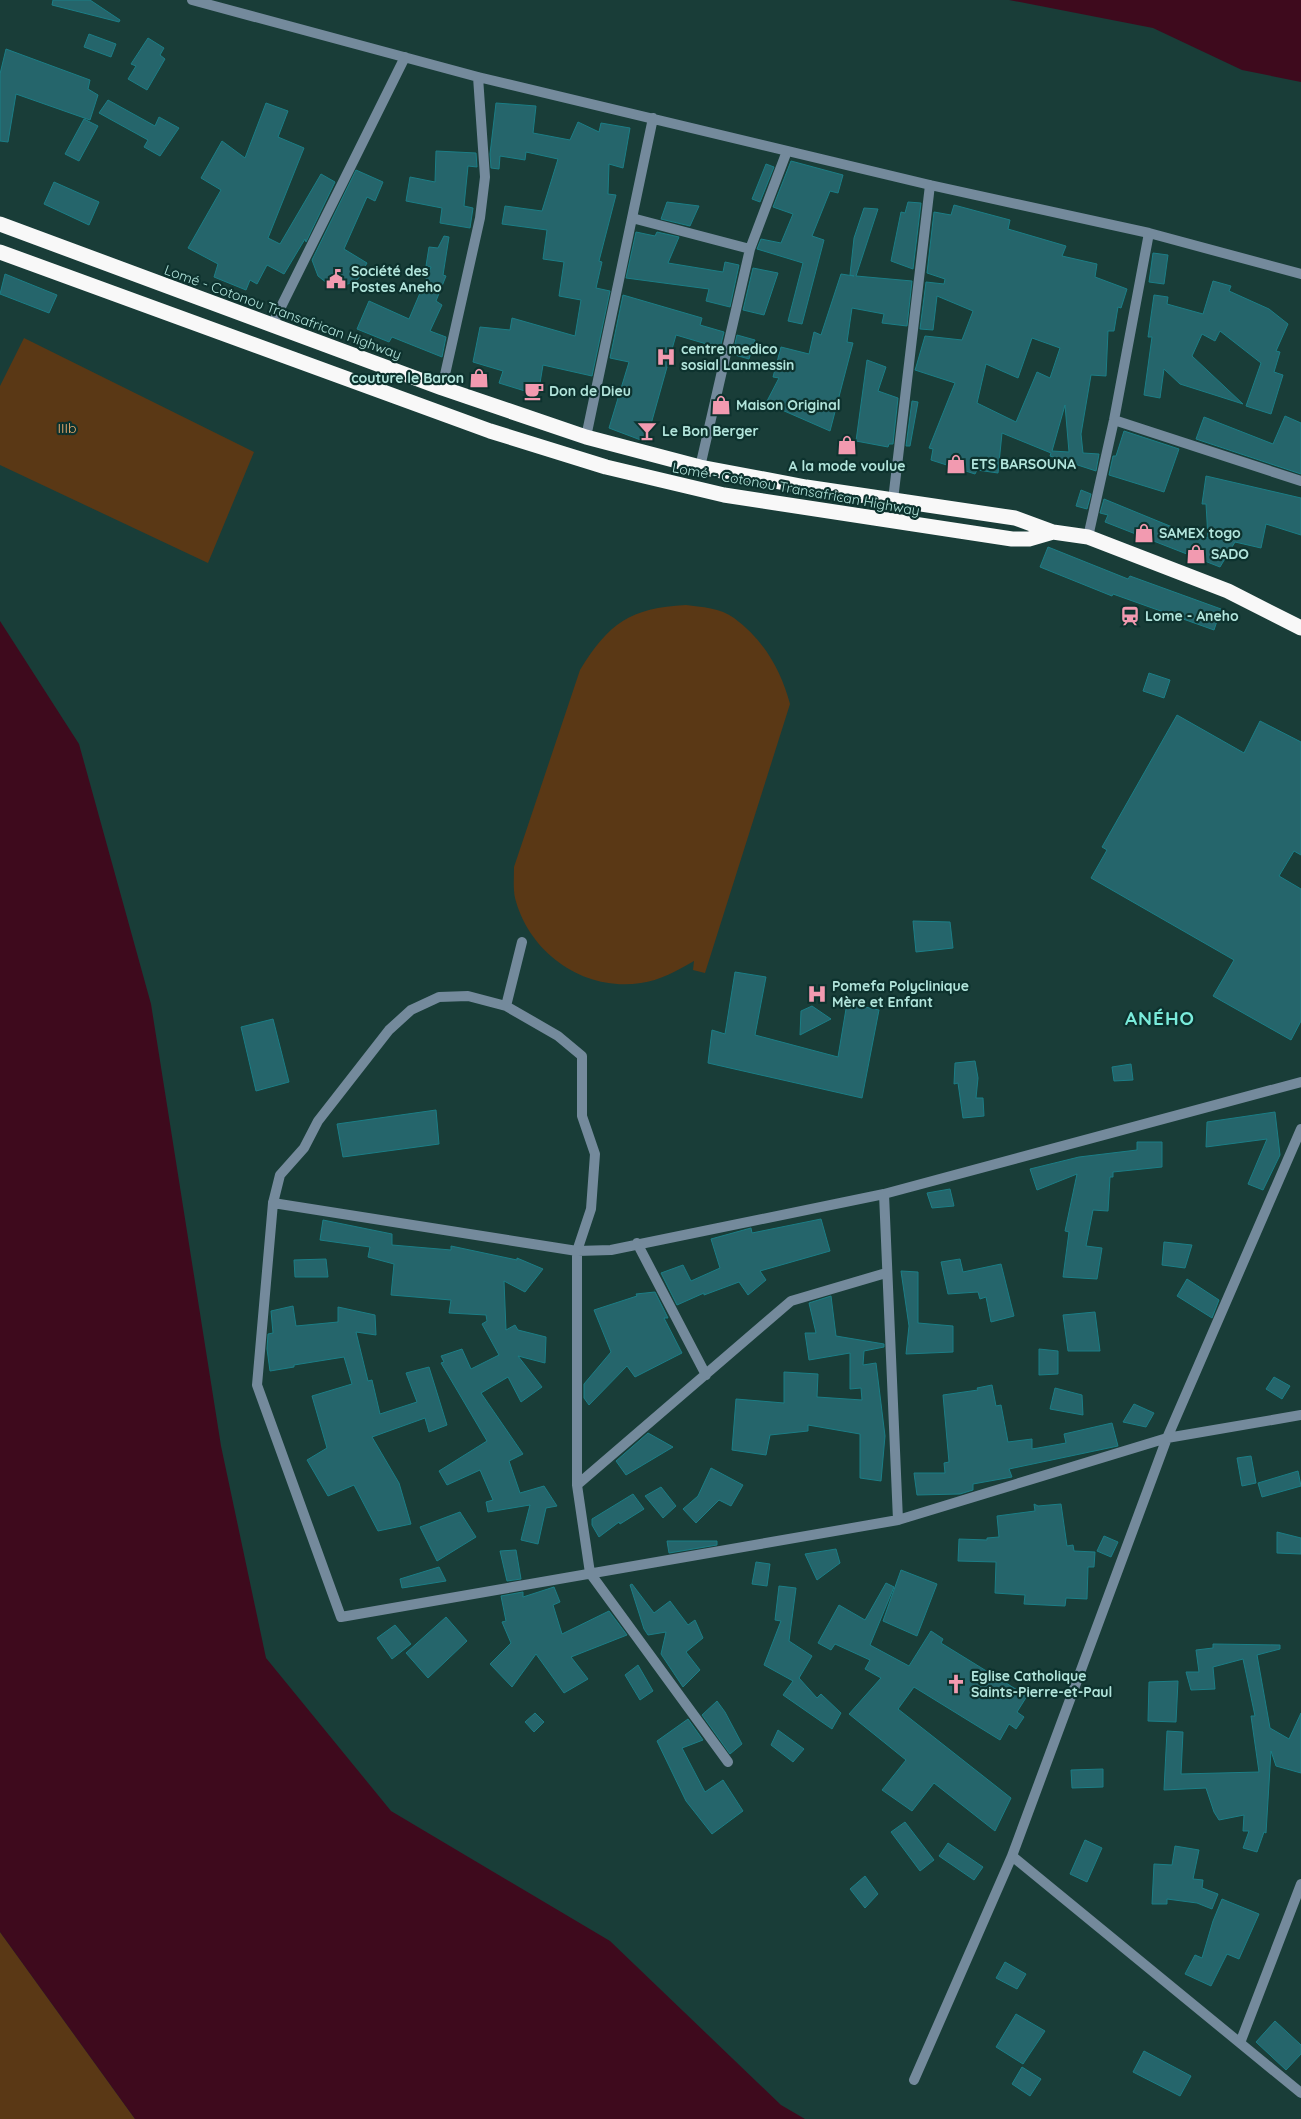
<svg xmlns="http://www.w3.org/2000/svg" width="1301" height="2119" viewBox="0 0 1301 2119" font-family="Quicksand,sans-serif">
<style>
.green{fill:#5a3815}
.water{fill:#3e0a1d}
.building{fill:#25656b;stroke:#1b7e86;fill-rule:evenodd}
.lines{fill:none;stroke-linecap:round;stroke-linejoin:round}
.lane{stroke:#748a9c;stroke-width:10}
.street{stroke:#748a9c;stroke-width:10}
.highway{stroke:#f8f8f8;stroke-width:15}
.labels{text-anchor:middle;stroke-width:4.5;stroke-linejoin:round;paint-order:stroke}
.poi-label{font-size:14px;font-weight:bold;fill:#b2e5dc;stroke:#0d322e;text-anchor:start}
.street-label{font-size:14px;fill:#b2e5dc;stroke:#0d322e}
.park-label{font-size:14px;fill:#f3b072;stroke:#0d322e}
.district-label{font-size:19px;font-weight:bold;letter-spacing:1px;fill:#7aebdb;stroke:#0d322e}
</style>
<rect width="100%" height="100%" fill="#193d38"/>
<path class="green" d="M24,338L254,452L208,563L0,465V386Z
M686,605C701,607 721,608 734,618C763,639 781,670 790,704L705,973L693,970L694,961C678,970 659,981 641,983C584,992 529,953 515,898C513,888 514,877 514,867L580,670C609,623 630,608 686,605Z
M0,1932L135,2119H0Z"/>
<path class="water" d="M1009,0H1301V82L1242,70L1153,28Z
M0,621L79,744L151,1004L221,1446L266,1658L391,1811L610,1941L781,2105L805,2119H135L0,1932Z"/>
<path class="building" d="M53,0H90L120,20L119,22L52,5Z
M89,34L116,44L111,57L84,47Z
M148,38L164,48L160,55L165,59L147,90L128,79L136,66L131,64Z
M6,49L90,80L88,89L98,95L90,120L16,94L8,142L0,141V74Z
M108,100L155,126L159,117L179,128L160,156L144,147L148,140L99,113Z
M266,103L288,111L278,137L304,148L268,238L280,244L321,174L335,182L306,242L305,239L284,274L267,265L257,284L250,280L246,290L214,277L218,264L188,248L221,190L201,178L222,141L245,158Z
M496,103L536,106L533,133L570,140L578,122L599,132L601,123L630,128L623,168L609,164L608,194L616,195L599,261L602,262L596,288L610,291L592,376L543,365L538,395L499,383L503,371L473,362L480,327L510,330L512,318L575,336L581,300L559,296L564,262L543,259L547,230L502,224L505,206L542,211L558,159L526,152L525,160L500,156L499,169L491,168L490,154Z
M84,119L98,126L79,161L65,154Z
M436,151L476,153L477,167L468,166L464,206L473,208L470,228L440,223L442,208L406,201L410,177L435,182Z
M791,161L843,175L838,193L830,191L812,236L824,240L802,324L788,321L803,263L757,249L761,239L781,243L793,214L773,207Z
M766,164L774,167L760,202L752,199Z
M356,170L383,182L375,201L367,197L344,249L367,263L358,279L348,284L332,287L318,276L312,260Z
M54,182L99,202L89,225L44,204Z
M667,202L699,206L690,226L661,219Z
M908,202L921,203L913,269L891,261L901,212L905,213Z
M954,205L1010,220L1008,229L1066,246L1062,256L1097,264L1095,277L1127,289L1121,308L1118,307L1114,331H1108L1106,376L1091,375L1081,434L1083,453L1099,454L1096,471L1050,456L1051,453L1002,433L998,473L977,470L975,474L931,460L933,449L929,448L955,383L915,370L916,367L925,336L962,340L973,311L937,296L933,330L920,329L926,282L944,284L945,279L927,273L934,212L951,215ZM1032,338L1060,348L1050,378L1037,372L1016,422L977,403L986,364L1018,378ZM1065,405L1069,452L1052,451Z
M864,208L878,209L856,276L912,281L907,326L882,323L884,314L852,308L847,342L853,343L830,431L766,403L779,378L773,377L781,347L809,354L814,332L821,335L841,274L854,276L850,275L854,238Z
M636,232L655,236L657,232L679,237L668,263L723,272L725,262L739,265L730,307L706,301L709,289L626,278Z
M444,236L449,237L443,275L446,276L436,301L442,305L430,331L446,337L442,357L392,337L389,342L357,329L369,301L409,319L431,267L426,266L429,247L438,248Z
M1153,253L1168,255L1164,284L1149,282Z
M753,268L778,273L764,315L743,310Z
M5,274L57,295L49,313L0,294Z
M1213,281L1231,286L1229,291L1269,309L1288,324L1276,351L1280,352L1274,372L1283,375L1271,414L1246,406L1261,363L1220,331L1215,341L1202,334L1192,356L1243,404L1180,384L1164,369L1160,398L1144,395L1152,337H1148L1154,295L1168,297L1167,304L1203,314Z
M623,295L702,318L700,325L724,332L720,348L676,335L646,442L609,428L629,362L610,358Z
M737,335L755,340L749,359L735,355L736,352H733Z
M867,360L886,367L878,391L898,398L893,444H889L888,447L856,441Z
M912,401L918,402L910,446H906Z
M1285,416L1301,423V474L1196,439L1204,417L1273,444Z
M1124,431L1179,449L1164,492L1109,475L1113,456H1116Z
M1206,476L1301,498V535L1266,524L1261,548L1235,542L1220,567L1105,522L1108,515L1100,513L1104,499L1182,531L1183,528L1208,538L1206,504H1202Z
M1081,490L1091,494L1087,509L1076,506Z
M1048,547L1128,579L1130,576L1221,609L1214,630L1113,594L1112,596L1040,567Z
M1149,673L1170,680L1164,698L1143,691Z
M1177,715L1244,753L1260,721L1301,742V855L1294,851L1279,876L1301,889V1021L1291,1040L1213,996L1234,960L1091,878L1107,850L1102,847Z
M913,921L950,922L953,948L916,952Z
M735,972L766,977L755,1035L838,1057L847,1003L879,1010L862,1098L708,1063L712,1030L725,1034Z
M812,1006L831,1019L800,1035L801,1011Z
M273,1019L289,1082L256,1091L241,1027Z
M975,1061L978,1078L976,1098H983L984,1116L963,1118L958,1083L954,1084L955,1063Z
M1131,1064L1133,1080L1114,1081L1112,1067Z
M436,1110L439,1144L343,1157L337,1124Z
M1275,1112L1280,1155L1263,1190L1248,1184L1267,1139L1206,1147L1207,1122Z
M1137,1142H1162V1167L1113,1172V1177H1110L1108,1211L1093,1210L1086,1246L1102,1248L1097,1279L1063,1277L1069,1232L1065,1231L1077,1174L1037,1190L1030,1169L1079,1157L1137,1150Z
M950,1189L954,1206L932,1208L927,1193Z
M821,1219L830,1251L760,1271L766,1280L748,1295L739,1282L704,1295V1293L677,1305L661,1273L683,1265L691,1281L720,1268L711,1239L751,1228L752,1233Z
M323,1220L392,1234V1245L451,1250V1246L517,1260V1258L543,1269L525,1292L504,1281L506,1330L515,1325L518,1330L546,1337L545,1363L518,1356L542,1387L521,1402L508,1377L481,1393L523,1454L509,1461L520,1493L544,1486L557,1506L546,1508L538,1544L521,1540L530,1505L488,1512L486,1502L493,1500L480,1470L447,1485L439,1471L487,1441L441,1363L444,1362L441,1356L462,1349L471,1369L499,1355L482,1324L487,1321L486,1315L449,1313L451,1300L391,1295L394,1264L368,1257L370,1247L320,1240Z
M1164,1242L1192,1245L1185,1268L1162,1265Z
M326,1259L328,1277H295L294,1260Z
M960,1259L963,1272L1001,1264L1014,1316L991,1322L986,1297L980,1299L978,1292L948,1294L941,1262Z
M901,1271L918,1272V1323L953,1326V1352L906,1354L909,1326Z
M1187,1279L1219,1300L1212,1318L1177,1296Z
M655,1292L668,1318H664L682,1353L635,1377L627,1366L589,1405L584,1398V1384L611,1352L594,1310L637,1296L636,1294Z
M831,1296L836,1336L884,1344V1347L864,1351L863,1365L876,1363L885,1436L881,1481L860,1478V1434L808,1425V1431L770,1435L766,1455L732,1450L736,1399L784,1403V1372L818,1374L817,1397L862,1400L861,1388L850,1389V1353L809,1360L805,1333H816L809,1303Z
M293,1306L296,1326L338,1322V1307L375,1315L376,1335L356,1332L368,1381L372,1380L380,1414L417,1402L406,1373L429,1367L447,1425L429,1432L425,1418L372,1437L399,1483L411,1524L378,1531L354,1485L328,1496L307,1460L327,1448L312,1396L352,1384L344,1357L294,1365V1367L270,1371L267,1349L268,1334L273,1333L271,1311Z
M1095,1312L1100,1351H1068L1063,1315Z
M1039,1349L1058,1351V1374L1039,1375Z
M1274,1377L1290,1386L1282,1399L1266,1389Z
M992,1385L996,1406L1001,1405L1008,1442L1032,1439V1449L1038,1448L1066,1443L1064,1434L1112,1423L1118,1446L1009,1469L1012,1477L973,1484V1490L960,1494L917,1495L914,1473H945L944,1463L949,1462L943,1395L978,1390L977,1388Z
M1055,1388L1082,1395L1083,1415L1050,1409Z
M1134,1404L1154,1413L1146,1427L1123,1422Z
M648,1433L673,1447L626,1475L616,1461Z
M1251,1456L1256,1483L1242,1486L1237,1458Z
M711,1468L743,1485L731,1506L719,1500L696,1523L683,1509L698,1496Z
M1298,1471L1301,1486L1262,1497L1258,1483Z
M661,1487L676,1506L663,1518L645,1496Z
M633,1494L644,1509L620,1524L619,1522L599,1537L592,1525V1519Z
M1034,1504L1038,1506L1061,1504L1067,1546L1073,1545L1074,1551L1095,1552L1094,1567H1088L1087,1599L1066,1598L1065,1606L1024,1604L1025,1595L995,1593L996,1562L958,1561L959,1539L987,1540V1538L999,1537L997,1516L1035,1511Z
M460,1512L476,1537L437,1561L420,1527Z
M1277,1532L1301,1538V1554L1277,1553Z
M1104,1536L1118,1542L1111,1557L1097,1551Z
M667,1541H717V1545L669,1553Z
M836,1549L840,1563L817,1580L805,1554Z
M516,1550L521,1579L507,1581L500,1551Z
M756,1562L770,1564L767,1586L752,1584Z
M439,1567L446,1581L402,1588L400,1579Z
M901,1570L937,1584L917,1636L883,1621Z
M886,1583L894,1587L870,1645L909,1666L931,1631L943,1639L941,1643L1027,1696L1017,1712L1024,1717L1016,1729L1009,1724L1000,1740L914,1687L898,1709L1011,1798L995,1831L934,1783L912,1811L882,1790L906,1760L849,1714L881,1678L865,1669L870,1660L835,1644L831,1650L818,1643L839,1605L865,1620Z
M632,1584L654,1613L670,1601L688,1625L695,1620L703,1638L686,1652L700,1670L683,1687L661,1654L666,1632L648,1635L644,1629L630,1585Z
M779,1586L796,1588L789,1641L812,1656L799,1678L817,1698L821,1694L841,1713L832,1729L783,1695L793,1681L764,1665L781,1621L775,1620Z
M554,1587L560,1602L553,1605L562,1634L609,1611L627,1635L571,1657L588,1679L564,1693L536,1654L512,1687L490,1664L511,1643L502,1622L506,1621L501,1596L523,1592V1597Z
M446,1617L467,1641L428,1678L406,1653Z
M395,1625L411,1644L392,1659L377,1638Z
M1213,1644L1280,1645V1649L1257,1655L1270,1728L1289,1739L1301,1713V1773L1276,1766L1271,1751L1266,1833L1264,1832L1257,1852L1243,1848L1249,1831H1243L1244,1815L1219,1820L1214,1812L1206,1788L1164,1790L1167,1731L1183,1732L1181,1774L1259,1772L1251,1716H1255L1243,1659L1213,1667L1215,1689L1191,1690L1186,1672H1199L1196,1650L1213,1648Z
M638,1665L653,1691L640,1700L625,1675Z
M1178,1681L1176,1722L1148,1721L1149,1682Z
M717,1701L725,1712L742,1744L730,1754L702,1715Z
M535,1713L544,1722L534,1732L525,1722Z
M688,1719L703,1740L682,1748L705,1792L723,1780L743,1811L712,1834L686,1801L657,1741Z
M778,1730L804,1749L793,1762L771,1745Z
M1103,1769V1787L1072,1788L1071,1770Z
M905,1822L934,1860L920,1871L891,1832Z
M1085,1840L1102,1848L1087,1882L1070,1874Z
M948,1843L983,1867L974,1880L939,1856Z
M1175,1846L1199,1850L1193,1879L1203,1880L1202,1888L1218,1894L1212,1909L1197,1903L1167,1899V1904H1152L1154,1864L1172,1865Z
M865,1876L878,1894L865,1908L850,1889Z
M1222,1899L1259,1914L1239,1959L1227,1954L1211,1986L1185,1974L1195,1955L1202,1958L1213,1921Z
M1005,1962L1026,1974L1017,1989L996,1978Z
M1016,2014L1045,2031L1023,2064L996,2047Z
M1275,2021L1301,2045V2054L1286,2070L1256,2042Z
M1144,2051L1191,2076L1180,2096L1133,2072Z
M1022,2067L1041,2079L1030,2096L1012,2084Z"/>
<g class="lines">
<path class="lane" d="M506,1006L522,942
M273,1203L280,1175L304,1148L318,1121L389,1030L411,1010L439,997L468,996L506,1006L558,1036L582,1056V1116L595,1154L591,1209L577,1251"/>
<path class="street" d="M192,0L478,77L930,185L1149,233L1301,274
M632,218L750,249
M272,325L405,57
M442,388L480,218L485,177L478,77
M1114,420L1301,481
M586,437L653,118
M700,467L750,249L787,151
M893,500L930,185
M1088,537L1114,420L1149,233
M1301,1082L884,1194L611,1250L577,1251L273,1203L257,1385L341,1617L898,1520L1167,1438L1301,1415
M884,1194L898,1520
M637,1243L706,1375
M577,1251V1485L590,1573L728,1762
M577,1485L791,1301L886,1273
M1012,1856L1301,2093
M1240,2043L1301,1884
M914,2080L1012,1856L1167,1438L1301,1129"/>
<path class="highway" d="M0,224L442,388L586,437L700,467L806,487L1015,518L1053,532L1088,537L1228,591L1301,628
M0,252L490,431L606,467L724,495L1012,539H1029L1053,532"/>
</g>
<defs>
<symbol id="civic-bare" viewBox="-9 -9 18 18"><path d="M-.6-6.5H3V-4.5H.6V-3L4-1V1h2V6H-6V1h2V-1L-.6-3ZM-1.2 2.5V6h2.4V2.5Z" fill="#f29ab0" stroke="#0d322e" stroke-width="2.5" paint-order="stroke"/></symbol>
<symbol id="hospital-bare" viewBox="-9 -9 18 18"><path d="M-5-5h3v3.5h4V-5h3V5h-3V1.5h-4V5h-3Z" fill="#f29ab0" stroke="#0d322e" stroke-width="2.5" paint-order="stroke"/></symbol>
<symbol id="shop-bare" viewBox="-9 -9 18 18"><path d="M-5-2.5h2.3a2.7 3.5 0 0 1 5.4 0H5L5.5 6h-11ZM-1.5-2.5h3a1.5 2.3 0 0 0-3 0Z" fill="#f29ab0" stroke="#0d322e" stroke-width="2.5" paint-order="stroke"/></symbol>
<symbol id="cafe-bare" viewBox="-9 -9 18 18"><path d="M-5.5-4.5H6V0H3Q3 3.5 0 3.5H-2.5Q-5.5 3.5-5.5 0ZM3-3.2v2h1.7v-2ZM-6 4.5H4V6H-6Z" fill="#f29ab0" stroke="#0d322e" stroke-width="2.5" paint-order="stroke"/></symbol>
<symbol id="bar-bare" viewBox="-9 -9 18 18"><path d="M-6-5H6L.8 .8V4.5H3.5V6h-7V4.5H-.8V.8Z" fill="#f29ab0" stroke="#0d322e" stroke-width="2.5" paint-order="stroke"/></symbol>
<symbol id="station-bare" viewBox="-9 -9 18 18"><path d="M-3-6H3Q5-6 5-4V2Q5 4 3 4L4.5 6H3L1.5 4h-3L-3 6H-4.5L-3 4Q-5 4-5 2V-4Q-5-6-3-6ZM-3.5-4v3h7v-3ZM-3.5 1v1.5H-2V1ZM2 1v1.5H3.5V1Z" fill="#f29ab0" stroke="#0d322e" stroke-width="2.5" paint-order="stroke"/></symbol>
<symbol id="church-bare" viewBox="-9 -9 18 18"><path d="M-1.2-6h2.4v3.5h3.3v2.4h-3.3V6h-2.4V-.1h-3.3v-2.4h3.3Z" fill="#f29ab0" stroke="#0d322e" stroke-width="2.5" paint-order="stroke"/></symbol>
</defs>
<g fill-rule="evenodd">
<use href="#civic-bare" x="322" y="265" width="28" height="28"/>
<use href="#hospital-bare" x="652" y="343" width="28" height="28"/>
<use href="#shop-bare" x="465" y="364" width="28" height="28"/>
<use href="#cafe-bare" x="520" y="377" width="28" height="28"/>
<use href="#shop-bare" x="707" y="391" width="28" height="28"/>
<use href="#bar-bare" x="633" y="417" width="28" height="28"/>
<use href="#shop-bare" x="833" y="431" width="28" height="28"/>
<use href="#shop-bare" x="942" y="450" width="28" height="28"/>
<use href="#shop-bare" x="1130" y="519" width="28" height="28"/>
<use href="#shop-bare" x="1182" y="540" width="28" height="28"/>
<use href="#station-bare" x="1116" y="602" width="28" height="28"/>
<use href="#hospital-bare" x="803" y="980" width="28" height="28"/>
<use href="#church-bare" x="942" y="1670" width="28" height="28"/>
</g>
<g class="labels">
<g class="poi-label">
<text x="351" y="276">Société des<tspan x="351" dy="16">Postes Aneho</tspan></text>
<text x="681" y="354">centre medico<tspan x="681" dy="16">sosial Lanmessin</tspan></text>
<text x="464" y="383" text-anchor="end">couture le Baron</text>
<text x="549" y="396">Don de Dieu</text>
<text x="736" y="410">Maison Original</text>
<text x="662" y="436">Le Bon Berger</text>
<text x="971" y="469">ETS BARSOUNA</text>
<text x="847" y="471" text-anchor="middle">A la mode voulue</text>
<text x="1159" y="538">SAMEX togo</text>
<text x="1211" y="559">SADO</text>
<text x="1145" y="621">Lome - Aneho</text>
<text x="832" y="991">Pomefa Polyclinique<tspan x="832" dy="16">Mère et Enfant</tspan></text>
<text x="971" y="1681">Eglise Catholique<tspan x="971" dy="16">Saints-Pierre-et-Paul</tspan></text>
</g>
<g class="street-label">
<text transform="translate(283 312) rotate(20)" y="5">Lomé - Cotonou Transafrican Highway</text>
<text transform="translate(796 489) rotate(10)" y="5">Lomé - Cotonou Transafrican Highway</text>
</g>
<g class="park-label">
<text x="67" y="433">IIIb</text>
</g>
<g class="district-label">
<text x="1160" y="1025">ANÉHO</text>
</g>
</g>
</svg>
